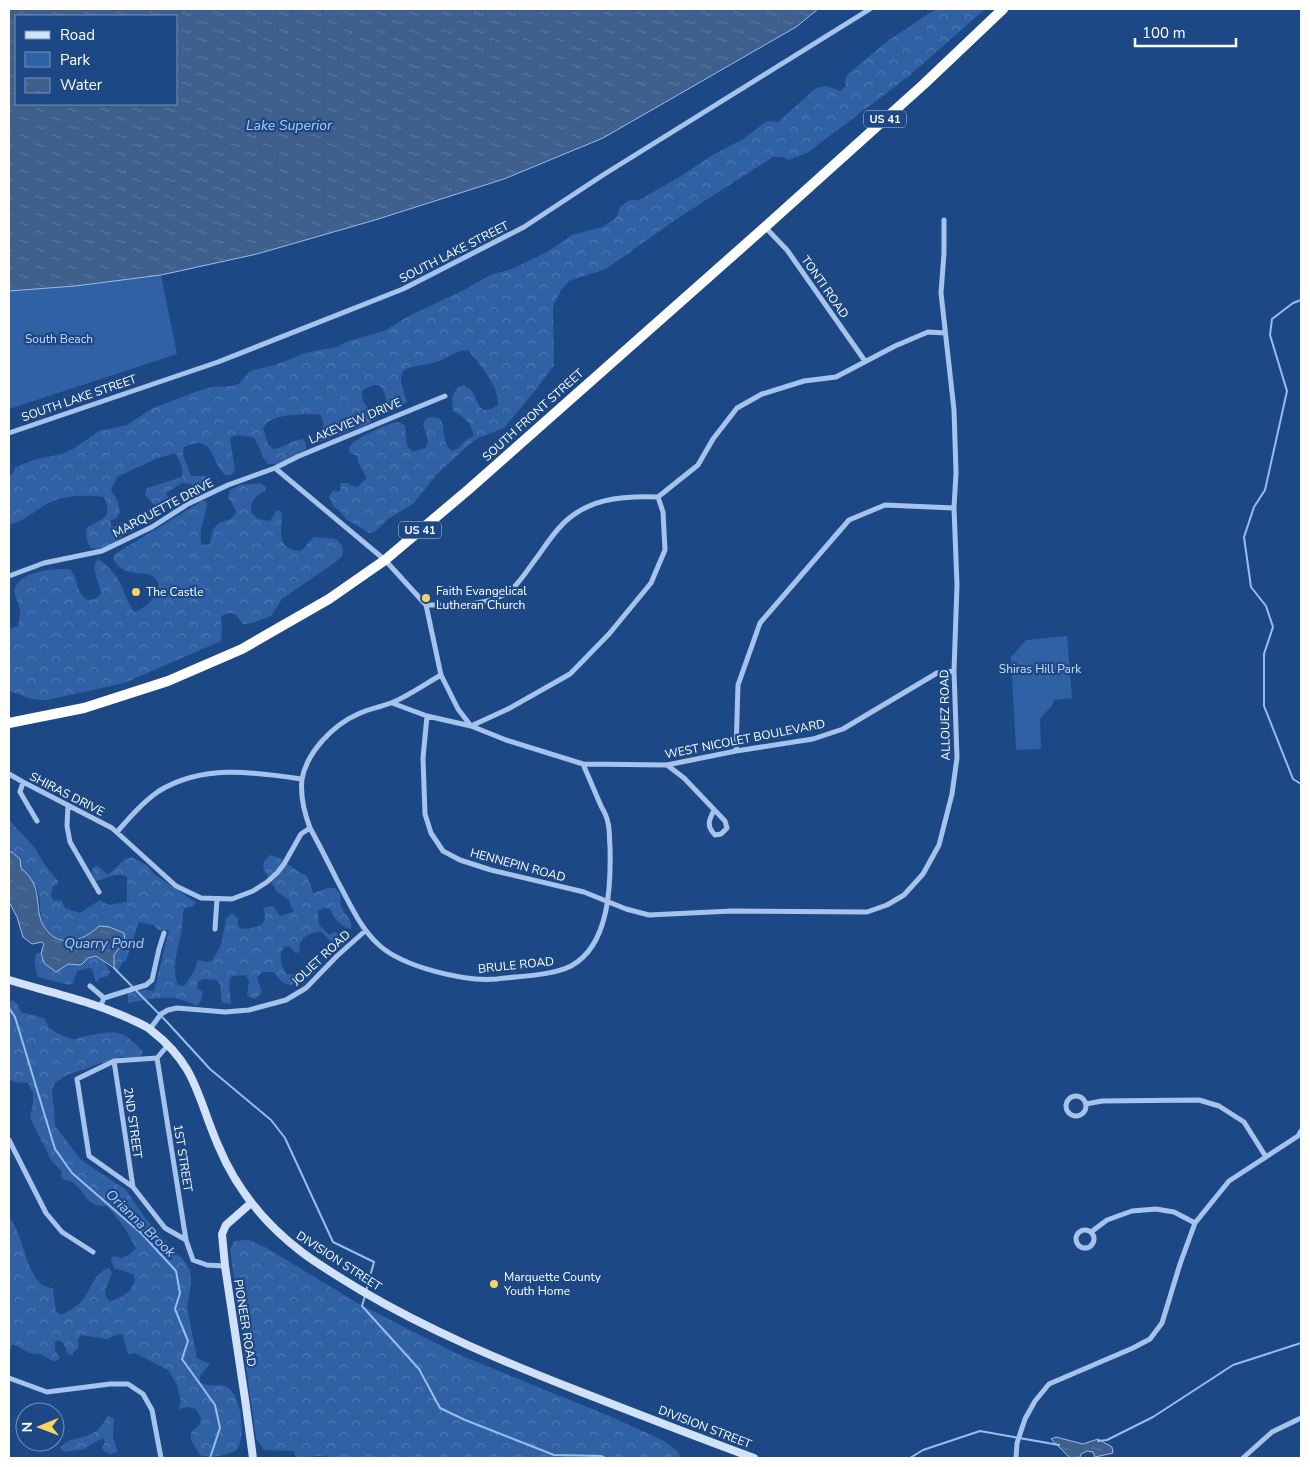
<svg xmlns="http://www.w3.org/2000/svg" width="1310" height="1467" viewBox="0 0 1310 1467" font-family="'Nunito Sans',sans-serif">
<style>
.green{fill:#3061a4}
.forest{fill:url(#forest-crowns)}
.water{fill:url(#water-ripples);stroke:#98bded;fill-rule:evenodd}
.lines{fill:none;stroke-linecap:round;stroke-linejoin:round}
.stream{stroke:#98bded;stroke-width:2}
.street{stroke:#a5c3eb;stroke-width:5}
.secondary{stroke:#d1e1f8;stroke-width:8}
.highway{stroke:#fff;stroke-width:10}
.poi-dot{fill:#fbd363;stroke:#1d4886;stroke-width:2}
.labels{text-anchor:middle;stroke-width:4.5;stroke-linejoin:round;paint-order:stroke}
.shield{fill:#1d4886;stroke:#bbc8db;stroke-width:1}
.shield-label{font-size:11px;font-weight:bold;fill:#fff}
.street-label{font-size:12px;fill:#fff;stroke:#1d4886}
.park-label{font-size:12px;fill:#cadef8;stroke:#1d4886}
.poi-label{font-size:12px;fill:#fff;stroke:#1d4886;text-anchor:start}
.water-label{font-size:14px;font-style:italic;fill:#b0cdf2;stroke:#1d4886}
</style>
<defs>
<pattern id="forest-crowns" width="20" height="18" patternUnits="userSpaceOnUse" patternTransform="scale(1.25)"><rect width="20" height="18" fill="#3061a4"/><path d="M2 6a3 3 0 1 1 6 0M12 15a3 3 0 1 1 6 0" fill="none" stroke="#4f79b2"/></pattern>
<pattern id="water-ripples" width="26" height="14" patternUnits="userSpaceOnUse" patternTransform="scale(1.25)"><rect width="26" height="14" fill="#3f5f8c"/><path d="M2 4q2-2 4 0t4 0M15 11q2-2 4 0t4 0" fill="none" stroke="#5c779d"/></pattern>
</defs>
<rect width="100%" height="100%" fill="#1d4886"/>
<path class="green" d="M161,275L177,354L9,409V291L75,286Z
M1067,636L1072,698L1054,700L1052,706L1040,718L1041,749L1016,750L1011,657L1026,640Z"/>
<path class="forest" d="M936,9H985L909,76L807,153L789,160L782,157H773L678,218L606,269L569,281L561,290L553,307L554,365L534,392L504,428L478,438L472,442L436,475L414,503L388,519L375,532L369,533L346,519L340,511L333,506L329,497L333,490L337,492L341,490L340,485L342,483H348L350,485L357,487L367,478L359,464L357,456L350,453C349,449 348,448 351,445C355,439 390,422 398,422C400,422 403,424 405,426L407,446L413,452L425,448L428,441L423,424L427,418C453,412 436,439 452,451C462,448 462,440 474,436C471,422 465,418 453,411L452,397L457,388L464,385C477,392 474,401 483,410L491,409L498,405C499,385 480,365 468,350C463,351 458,351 453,354C447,357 442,361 436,362C404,370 393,363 407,402L396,410L387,408C385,389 382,377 362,391C361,398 365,408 373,411L375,416L370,423L324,441H320L317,438V434L324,425L320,414C303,415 272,412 263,428L268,444L273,449C283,449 290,440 303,439L306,443V449L278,464H268C260,456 261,446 253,437L236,435L230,438L235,471L231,475H225C209,460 215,433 184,447L183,455L191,476H205L207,478L205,485L198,488L191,484L182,483L166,493L169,499L164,510L157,508L145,495L147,488L182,477C184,469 180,460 175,453L153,460L117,477L111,490L118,502L120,513L115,519L111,520V525L114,527L123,522L127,524L128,530C119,541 105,551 91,548C86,541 85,535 87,527C104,518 113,518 104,497C89,495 67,495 53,501C37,507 27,522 9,524V476L12,474L16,467L36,459L62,454L73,449L99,431L127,425L153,408L198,391L212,387L233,386L240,383L249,372L254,370L275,365L308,352L337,347L346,342L384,331L407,317L466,289L490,275L512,269L547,252L572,235L602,227L616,218L620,207L630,200H639L678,178L711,156L743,139L767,121L778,122L816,88L826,86L840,91L846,86L845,80L848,74L889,40Z
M260,483L266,487L265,491C254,497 251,500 251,512L258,519L270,521L276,511L279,510L282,514C282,530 275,550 301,551L314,537L336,539L342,546L343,554L337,561L282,599L271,616L253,623L243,624L235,614L229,613L221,616L222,632L221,641L124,683L47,700C30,701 24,695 9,691V629L18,626C23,609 18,606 14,591C20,570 52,569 70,569C79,579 75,593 88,600L95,599L101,594C100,580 89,570 98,559C122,575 121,590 134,612C145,610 167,589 155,578C145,568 124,580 113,559L115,554L202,501L207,502C207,517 197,528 202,545L210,544C212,537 211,530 217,525C224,518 231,524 236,511L228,497L230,490L240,485Z
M9,820L35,848L45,865L58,881V884L53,886L51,894L53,900L62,901L65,908L80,913L100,900L108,905L127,902V877C116,871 108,879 96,881L92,873L93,867L97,866L108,875L125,859L132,857L148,866L154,874L195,902L194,906L184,908C182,916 183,925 181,933C178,950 171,968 178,985L184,986C190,979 196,969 198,960L207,962L212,961L221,945L226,919L232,913L238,918V926L242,929C256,928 270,927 263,908L273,906L280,916L294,912L288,899L277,892L263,868L264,862L270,855C285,858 293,871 307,876L313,893L328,888H335L340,893C340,897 340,902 341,906C344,916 353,917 351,929C341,927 334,919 330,909L323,908L318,911L319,925L329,935L335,932L340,934L342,941L340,944L332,943L322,932C311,931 296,939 300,952L296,953L289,946L284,947C278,955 281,966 286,974L294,975L297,981L292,985C279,983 282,980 273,972H262L257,978L262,992L255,999L247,996L249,981L246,975L232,976L229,981L231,1004L222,1003L220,984L216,980L204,979L199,981L196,988L203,992L201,1001L197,1006C191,1003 185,1000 179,999C162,995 145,1000 128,1003V993L145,990L154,991L169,930H158L154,925L139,922L126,961H123L118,971L114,968V955L125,941L95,930C79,941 55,948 44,926C39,915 41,903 38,892C34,881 26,875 20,866C17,862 15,857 13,852H9Z
M37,953H41L44,963L56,972L68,964L81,965L88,958L97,956L104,961L110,972L108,976L100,978L96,983L92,969L88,968L77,971L73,983L69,985L38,977C36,970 32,960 37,953Z
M13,1000L17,1004L21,1012C30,1015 36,1015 45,1019L49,1028C55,1032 67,1039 74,1039C78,1039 82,1036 86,1036C115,1031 122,1028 143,1052L142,1055L138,1058L119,1057L67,1075L55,1083L52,1089L55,1126L81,1160L126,1190L145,1218L184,1261L190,1270L191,1284L187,1307L197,1358L210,1364L200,1376V1382C211,1389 219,1382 227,1387C242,1397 246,1435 237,1450C227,1455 211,1459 200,1455L191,1440V1432L199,1425L201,1418L196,1409L188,1407L178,1409L181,1403L177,1385L168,1370L135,1353L128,1354L122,1334L116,1335L107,1339L81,1335L78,1339C78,1346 81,1349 73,1352V1356L67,1353C66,1347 64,1343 59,1340L55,1342V1350L60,1358L55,1362L40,1354L30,1353L13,1344L10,1349L9,1356V1217C24,1235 25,1271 42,1285C45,1287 50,1287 53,1289L56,1312L62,1315C68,1311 77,1306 82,1301C91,1290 94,1272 109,1268L112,1273L105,1291L106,1297L109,1301C121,1300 132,1291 135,1280L133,1274L114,1268L111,1260L113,1256L122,1258L130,1254L136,1248L124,1227L107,1206C85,1207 87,1194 74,1183C70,1180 66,1181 62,1178L61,1171L51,1160L30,1118L33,1103V1093L28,1083L14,1082L9,1079V1002Z
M248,1240L265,1247L359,1304L455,1353L614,1418L664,1441L679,1453L680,1458H338L320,1456L296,1458L294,1451L264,1450L256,1439L230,1250L234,1241Z
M107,1416L114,1418C114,1424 113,1430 113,1436C114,1442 117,1446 117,1452L110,1454L104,1451L102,1448L105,1442L103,1438L84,1449L65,1452L60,1448C70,1433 97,1444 107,1416Z"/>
<path class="water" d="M9,9H818L796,27L603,138L504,179L375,220L257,254L161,275L75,286L9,291ZM16,16H176V104H16Z
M9,852H12L20,859L21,868C46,889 32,910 45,928C59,949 84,941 99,926L109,927L124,933L125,941L114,955V968L96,956L88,958L81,965L68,964L56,972L44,963L41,953L44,944L42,942L32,944L23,937L17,917L9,902Z
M1056,1437L1083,1444L1098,1439L1112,1447L1113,1453L1095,1457L1093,1452L1087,1451L1081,1454L1080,1458H1070L1051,1439Z"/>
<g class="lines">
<path class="stream" d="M1301,300L1293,303L1272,319L1270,335L1287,391L1265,490L1254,507L1244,537L1251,587L1266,606L1273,627L1264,654V706L1293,779L1301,784
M114,968L167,1022L210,1069L271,1120L285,1138L333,1242L374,1262L366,1291
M9,1008L15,1017L55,1149L72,1173L141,1233L176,1271L180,1293L175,1309L188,1341L182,1359L215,1405L220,1428L210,1458
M365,1296L362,1306L419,1369L440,1408L465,1420L554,1455L602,1456L605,1458
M1098,1441L1107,1440L1153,1417L1233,1365L1301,1343
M910,1458L923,1450L980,1431L1059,1445"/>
<path class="street" d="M765,227L787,250L865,361
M9,433L218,362L403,289L524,227L603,175L870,9
M275,468L385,560L426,605L441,675L458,709L471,726L506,740L583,764L667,765L736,751L813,739L843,729L937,673L954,671
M9,576L44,563L102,551L152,527L188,504L228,485L275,468L299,456L445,396
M426,605C452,605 491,607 512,589C522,580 530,566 538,556C545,546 551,537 559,528C585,498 621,496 658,497L698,465L713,439L737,408L762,394L804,381L836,377L895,346L928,332L945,333
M392,703L427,716L471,726L508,709L570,674L609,634L651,583L665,550L663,512L658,497
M427,716L423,758L425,814L431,833L443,851L460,860L491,870L584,892L626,909L649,915L732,911L867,912L887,905L904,895L923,874L939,845L952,794L957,758L954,671L957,585L954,508L956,473L954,410L941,293L944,253V220
M736,751L738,685L760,623L849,520L885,505L954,508
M667,765L684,778L725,821L727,828L721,834L715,835C706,826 709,820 714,810
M9,774L23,782L112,828L176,886L201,898L232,899L253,891L267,882L277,873L284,864L301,834L310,828C304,812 300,796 302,779C307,752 333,725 358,714C368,709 380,707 391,703C407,697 425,684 441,675
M23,782L20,792L37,821
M68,805L67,826L70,842L99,892
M310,828C320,846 329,864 338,882C350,904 360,928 379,945C403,967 465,982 497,979C519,976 551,976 571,966C610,945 611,884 610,846C609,839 610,830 608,823C607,817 604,811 601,806C595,792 589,778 583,764
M117,832C130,817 143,802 159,791C203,764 254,772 302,779
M215,929L217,899
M90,986L104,998
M100,1007L104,998L146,985L152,980L159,949L164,933
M150,1029L161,1014L168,1010L177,1008L225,1012L249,1010L286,1000L306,988L337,956L365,931
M168,1045L157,1058L114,1061L77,1079L89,1156L133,1187L165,1228L186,1240
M157,1058L186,1240L193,1260L207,1265L225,1266
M114,1061L133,1187
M1066 1106a10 10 0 1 1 20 0a10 10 0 1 1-20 0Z
M1086,1104L1102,1101L1199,1100L1219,1106L1244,1122L1266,1157
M9,1140L46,1213L62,1232L93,1252
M1076 1239a9 9 0 1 1 18 0a9 9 0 1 1-18 0Z
M1091,1232L1107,1220L1132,1211L1156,1209L1174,1212L1195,1223
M9,1378L47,1392L110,1384H128L143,1394L152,1410L161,1458
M1016,1458L1017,1443L1025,1419L1035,1401L1049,1384L1133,1348L1150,1339L1162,1323L1180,1264L1195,1223L1229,1181L1298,1136L1301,1131
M1243,1458L1272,1432L1301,1418"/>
<path class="secondary" d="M9,980C49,992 90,1001 128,1018C136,1022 146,1025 152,1031C197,1066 197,1097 218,1145C236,1189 266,1225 303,1253C322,1267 342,1279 362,1291C430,1331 502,1361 576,1390C635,1413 694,1436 754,1458
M251,1203L226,1225L222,1234L225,1266L245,1399L253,1458"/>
<path class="highway" d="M9,723L84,708L168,681L242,649L329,599L385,560L468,490L765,227L924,84L1003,9"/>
</g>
<g class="poi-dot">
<circle cx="136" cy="592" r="5"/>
<circle cx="426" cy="598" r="5"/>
<circle cx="494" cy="1284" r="5"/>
</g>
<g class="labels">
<g class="shield">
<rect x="864" y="110.5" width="42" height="17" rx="4"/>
<rect x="399" y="521.5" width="42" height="17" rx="4"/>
</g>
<g class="shield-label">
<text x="885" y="123">US 41</text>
<text x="420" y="534">US 41</text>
</g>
<g class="street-label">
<text transform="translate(454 252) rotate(-27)" y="4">SOUTH LAKE STREET</text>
<text transform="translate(825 287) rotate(55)" y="4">TONTI ROAD</text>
<text transform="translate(79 398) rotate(-19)" y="4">SOUTH LAKE STREET</text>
<text transform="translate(533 415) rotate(-42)" y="4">SOUTH FRONT STREET</text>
<text transform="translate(355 421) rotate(-23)" y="4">LAKEVIEW DRIVE</text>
<text transform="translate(163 508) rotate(-28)" y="4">MARQUETTE DRIVE</text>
<text transform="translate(945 715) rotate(-91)" y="4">ALLOUEZ ROAD</text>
<text transform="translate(745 739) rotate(-11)" y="4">WEST NICOLET BOULEVARD</text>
<text transform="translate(67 794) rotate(27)" y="4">SHIRAS DRIVE</text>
<text transform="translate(518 865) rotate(15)" y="4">HENNEPIN ROAD</text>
<text transform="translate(321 958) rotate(-43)" y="4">JOLIET ROAD</text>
<text transform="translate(516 965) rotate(-6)" y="4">BRULE ROAD</text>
<text transform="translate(133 1123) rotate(82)" y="4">2ND STREET</text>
<text transform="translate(183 1158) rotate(81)" y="4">1ST STREET</text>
<text transform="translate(339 1261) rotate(33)" y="4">DIVISION STREET</text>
<text transform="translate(245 1323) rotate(81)" y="4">PIONEER ROAD</text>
<text transform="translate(705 1427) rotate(21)" y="4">DIVISION STREET</text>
</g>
<g class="park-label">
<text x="59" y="343">South Beach</text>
<text x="1040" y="673">Shiras Hill Park</text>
</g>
<g class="poi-label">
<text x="436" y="595">Faith Evangelical<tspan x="436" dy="14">Lutheran Church</tspan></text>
<text x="146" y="596">The Castle</text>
<text x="504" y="1281">Marquette County<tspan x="504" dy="14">Youth Home</tspan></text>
</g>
<g class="water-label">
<text x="289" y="130">Lake Superior</text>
<text x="104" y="948">Quarry Pond</text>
<text transform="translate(141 1223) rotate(44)" y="5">Orianna Brook</text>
</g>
</g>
<rect width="1310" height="1467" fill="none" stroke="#ffffff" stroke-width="20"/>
<rect x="15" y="15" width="162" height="90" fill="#1d4886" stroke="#7791b6"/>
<rect x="25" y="31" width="25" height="8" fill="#d1e1f8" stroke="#7791b6"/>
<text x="60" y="40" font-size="15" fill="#ffffff">Road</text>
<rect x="25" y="52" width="25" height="15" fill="#3061a4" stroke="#7791b6"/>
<text x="60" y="65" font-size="15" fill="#ffffff">Park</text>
<rect x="25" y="78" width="25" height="15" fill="url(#water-ripples)" stroke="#7791b6"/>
<text x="60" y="90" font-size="15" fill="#ffffff">Water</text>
<g transform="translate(40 1427) rotate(269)"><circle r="24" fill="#1d4886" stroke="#7791b6"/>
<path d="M0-4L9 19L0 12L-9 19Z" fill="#fbd363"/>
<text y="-8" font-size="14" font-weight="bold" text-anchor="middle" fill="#ffffff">N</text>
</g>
<path d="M1135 38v8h101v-8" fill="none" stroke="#ffffff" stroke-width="2.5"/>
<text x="1142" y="38" font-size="15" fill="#ffffff" stroke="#1d4886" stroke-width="4" paint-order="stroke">100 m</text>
</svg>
